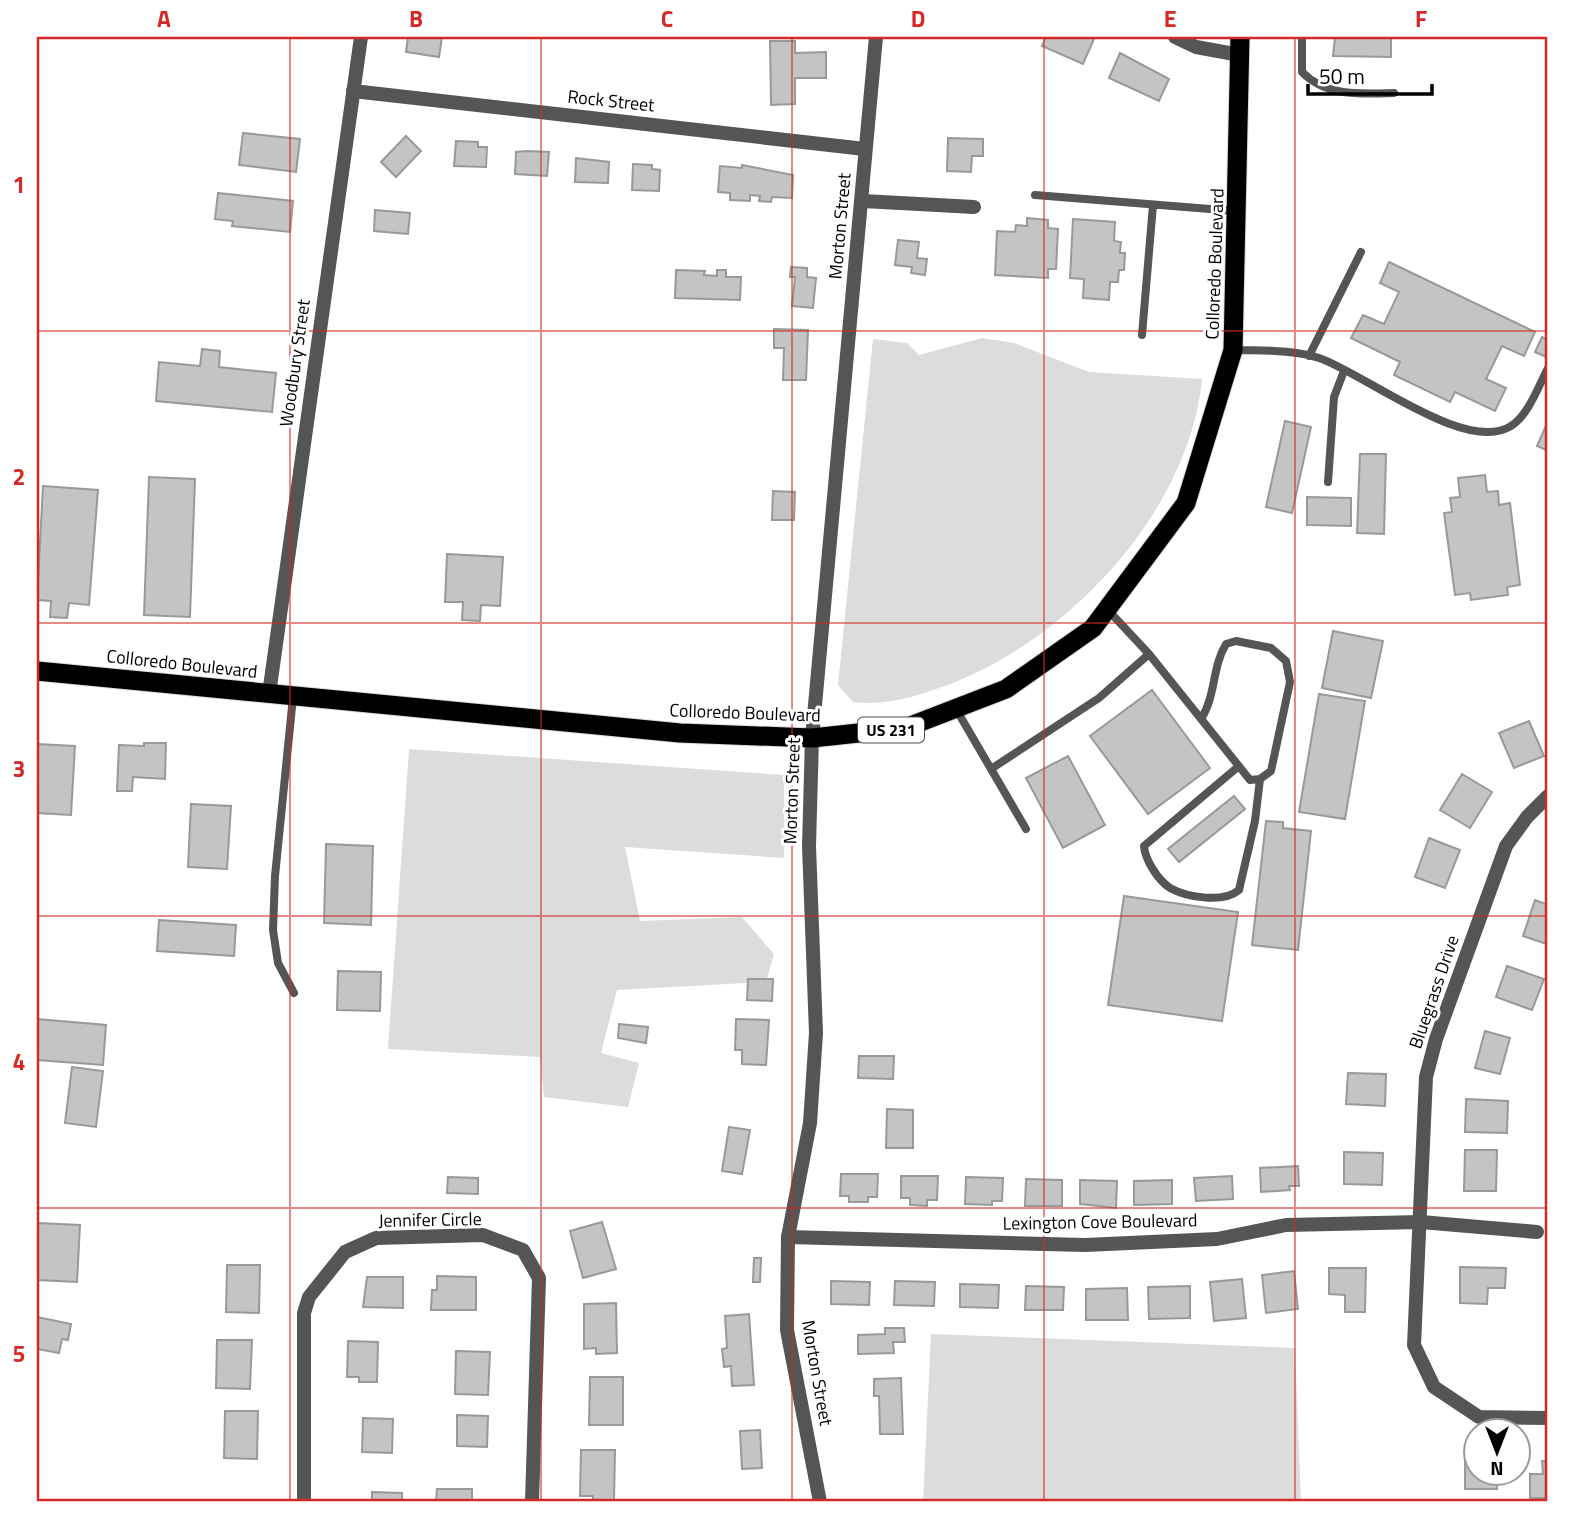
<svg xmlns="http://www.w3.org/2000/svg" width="1585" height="1539" viewBox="0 0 1585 1539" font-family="'Titillium Web',sans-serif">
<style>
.green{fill:#dcdcdc}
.building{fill:#c4c4c4;stroke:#999;stroke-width:2}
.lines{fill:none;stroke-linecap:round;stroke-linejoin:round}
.trunk-casing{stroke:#dbdbdb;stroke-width:21}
.service{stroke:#555;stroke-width:8}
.minor{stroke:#555;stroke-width:14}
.tertiary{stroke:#555;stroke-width:14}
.trunk{stroke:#000;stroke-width:19}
.grid{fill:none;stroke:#d62828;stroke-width:2;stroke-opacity:0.55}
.labels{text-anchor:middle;stroke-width:6;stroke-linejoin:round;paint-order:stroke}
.shield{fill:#fff;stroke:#4c4c4c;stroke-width:2}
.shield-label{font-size:16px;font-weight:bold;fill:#000}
.street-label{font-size:18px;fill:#000;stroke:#fff}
.neatline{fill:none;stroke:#d62828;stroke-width:2.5}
.grid-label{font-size:23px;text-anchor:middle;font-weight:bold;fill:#d62828}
</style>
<rect width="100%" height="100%" fill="#fff"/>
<path class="green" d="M982,338L1014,343L1089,372L1202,379C1189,513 1067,641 945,686C914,697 886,706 853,702L838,685L873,339L907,343L919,355Z
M409,749L784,775V858L625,847L640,921L742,917L774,954L766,982L617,990L601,1053L639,1063L628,1107L544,1097L540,1057L388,1049Z
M931,1334L1295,1348L1301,1502H923Z"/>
<path class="building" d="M408,37H442L439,57L406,52Z
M1046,37H1089L1094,39L1083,64L1042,46Z
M1335,37H1391V57L1333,56Z
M770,41H795V53L826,52V78H795V104L771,105Z
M1120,53L1169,79L1159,101L1109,78Z
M243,133L300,139L296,172L239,165Z
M406,136L421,151L396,177L381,162Z
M948,138L983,139V156H972L971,172L947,171Z
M456,141L478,142V147H487L486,167L454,166Z
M527,151L549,152L547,176L515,174L516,152Z
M576,158L609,162L608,183L575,182Z
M633,164L652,165V169L660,170L659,191L632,190Z
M742,165L793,175L792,198L772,197L771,202L759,201L760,196L750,195V201L730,200V193L718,192L720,166L742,168Z
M218,193L293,201L290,232L232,226L233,221L215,219Z
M375,210L410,213L408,234L374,231Z
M1027,218L1048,220V228L1058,229L1056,269H1048V278L995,275L997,231L1015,232L1016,225L1027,226Z
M1073,219L1115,222L1114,241L1121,242L1120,253H1125L1124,270H1119L1118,282H1110L1109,300L1083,298L1084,279L1070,278Z
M898,240L919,242L917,258L927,259L925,275L911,273L912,267L895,265Z
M1389,262L1535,332L1524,356L1502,346L1486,379L1506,388L1495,411L1455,392L1450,402L1394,375L1400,362L1351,338L1363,315L1384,324L1399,292L1380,283Z
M791,267L807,268V277L816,278L813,308L792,306L795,277H790Z
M676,270L705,271L704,275L717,276V270H726V277H741L740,300L675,298Z
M774,329L808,330L806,380H783L784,348H774Z
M1542,337L1548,340L1546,357L1535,352Z
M202,349L220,351L219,367L276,373L272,412L156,401L159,362L200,366Z
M1285,421L1311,427L1292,513L1266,507Z
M1548,421V451L1537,446Z
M1360,454H1386L1384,534L1357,533Z
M1485,475L1487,492L1498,491L1499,505L1510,503L1520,585L1507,587L1508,595L1471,600L1470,593L1455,595L1444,513L1452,512L1450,498L1460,497L1458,478Z
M149,477L195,479L190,617L144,615Z
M43,486L98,490L89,605L69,603L67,618L50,617L51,601L37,600Z
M773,491L795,492L794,520H772Z
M1307,497L1351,498V526L1307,525Z
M447,554L503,557L500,606L481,605L480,621L462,620L463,602H445Z
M1333,631L1383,641L1371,698L1322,688Z
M1152,690L1210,768L1148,814L1090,736Z
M1319,694L1365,701L1345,819L1299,812Z
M1529,721L1544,756L1514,768L1499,733Z
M144,743H166L165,779L133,777L132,791H117L119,745L144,746Z
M37,744L75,746L71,815L37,813Z
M1068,756L1105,825L1063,848L1026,778Z
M1462,774L1492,792L1470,828L1440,810Z
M1234,796L1245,809L1179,862L1168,849Z
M191,804L231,806L227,869L188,867Z
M1266,821L1283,822V828L1311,831L1298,950L1252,945Z
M1429,838L1460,850L1445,888L1415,877Z
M326,844L373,846L371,925L324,923Z
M1124,896L1238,912L1222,1021L1108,1005Z
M1535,900L1548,905L1547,944L1523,936Z
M159,920L236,925L234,956L157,951Z
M1507,966L1544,979L1532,1010L1496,997Z
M338,971L381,972L380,1011L337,1010Z
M748,979H773L772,1001L747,1000Z
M37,1019L106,1025L103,1065L37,1060Z
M736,1019L769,1020L766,1065L742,1064V1050H735Z
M619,1024L648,1027L646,1043L618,1038Z
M1485,1031L1510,1038L1500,1074L1475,1068Z
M859,1056H894L893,1079L858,1078Z
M72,1067L103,1071L96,1127L65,1123Z
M1348,1073L1386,1074L1385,1106L1346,1104Z
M1466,1099L1508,1101L1507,1133L1465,1132Z
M887,1109L913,1110V1148H886Z
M729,1127L750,1130L742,1174L722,1171Z
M1465,1150H1497L1496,1191H1464Z
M1344,1152L1383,1153L1382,1185L1344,1184Z
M1298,1166L1299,1186H1289L1290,1190L1261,1192L1260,1168Z
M841,1174H878L877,1197H868V1202H849V1196H840Z
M901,1176H938L937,1200H927V1206L910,1205V1198H901Z
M1232,1176L1233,1199L1196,1201L1194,1178Z
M448,1177L478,1178V1194L447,1193Z
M966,1177L1003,1178L1002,1201H992V1205L965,1204Z
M1026,1179L1062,1180V1206H1025Z
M1080,1180L1117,1181L1116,1208L1080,1204Z
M1172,1180V1204L1134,1205V1181Z
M602,1222L616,1269L583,1278L570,1231Z
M37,1223L80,1225L77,1282L37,1280Z
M754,1258H761L760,1282H753Z
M227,1265H260L259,1313L226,1312Z
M1460,1267L1506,1268L1505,1288H1488L1487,1304L1460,1303Z
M1329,1268H1366L1365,1312H1345V1295L1329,1294Z
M1294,1271L1298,1309L1266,1313L1262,1275Z
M437,1276L476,1277V1310H431L432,1290H437Z
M367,1277H403V1308L363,1307Z
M1242,1279L1246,1318L1214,1321L1210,1282Z
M831,1281L870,1282L869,1305L831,1304Z
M895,1281L935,1282L934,1306L894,1305Z
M960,1284L999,1285L998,1308L960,1307Z
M1026,1286L1064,1287L1063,1310H1025Z
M1190,1286V1318L1149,1319L1148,1287Z
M1127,1288L1128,1320H1086V1289Z
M616,1303L617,1353L596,1354V1348L584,1349V1304Z
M749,1314L754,1385L732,1386L731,1366L724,1367L722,1349L727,1348L725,1316Z
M37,1317L71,1324L68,1340L62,1339L59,1353L37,1349Z
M885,1328H904L905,1342H893L894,1353L858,1354V1335L885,1334Z
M217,1340H252L250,1389L216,1388Z
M348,1341L378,1342L377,1382H359V1377H347Z
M456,1351L490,1352L488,1395L455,1394Z
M590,1377H623V1425H589Z
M901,1378L903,1434H880L879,1396H874V1379Z
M225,1411H258L257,1459L224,1458Z
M457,1415L488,1416L487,1447L457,1446Z
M363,1418L393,1419L392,1453L362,1452Z
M760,1430L762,1468L742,1469L740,1431Z
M581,1450H615L614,1501L593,1500V1496H580Z
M1465,1461H1476V1472H1497V1489H1465Z
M1542,1461H1548V1498H1530V1474H1543Z
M437,1489H472V1502H436Z
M372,1492L402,1493V1502H372Z"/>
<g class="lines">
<defs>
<path id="trunk" d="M37,671L680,733L812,738L905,728L1006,689L1093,628L1186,503L1233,350L1240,37"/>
</defs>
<use href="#trunk" class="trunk-casing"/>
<path class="service" d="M1302,37V72C1326,97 1361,94 1394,93
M1035,195L1235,211
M1142,335L1153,205
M1233,350C1261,351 1292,349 1319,358C1362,372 1466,455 1511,426C1528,416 1539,385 1548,368
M1309,356L1361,252
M1328,482L1334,397L1344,371
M1107,609L1149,654L1250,780L1260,779L1271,771L1290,682L1286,661L1271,648L1236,641L1226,644C1212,667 1216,696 1201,719
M293,697L275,876L273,930L278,963L294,993
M956,709L1026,829
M1239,766L1144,846C1145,860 1158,880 1170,888C1188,898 1224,903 1239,890L1255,821L1260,779
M991,769L1099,698L1149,654"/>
<path class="minor" d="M1175,37L1196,47L1240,55
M353,91L865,149
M863,201L974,207
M269,694L361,37
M1548,796L1527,817L1506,846L1436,1039L1426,1077L1414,1345L1434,1387L1479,1417L1548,1418
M788,1237L1085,1245L1217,1239L1286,1225L1421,1222L1537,1232
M304,1502V1313L309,1297L345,1252L376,1238L483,1235L523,1250L539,1278L532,1502"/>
<path class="tertiary" d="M820,1502L787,1330L788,1237L810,1123L816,1033L809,846L812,738L876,37"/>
<use href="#trunk" class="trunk"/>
</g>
<path class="grid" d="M290,37V1502M541,37V1502M792,37V1502M1044,37V1502M1295,37V1502M37,331H1548M37,623H1548M37,916H1548M37,1208H1548"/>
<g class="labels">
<rect class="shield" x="858" y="717.5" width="66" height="25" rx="5"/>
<g class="shield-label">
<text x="891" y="736">US 231</text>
</g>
<g class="street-label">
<text transform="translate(611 101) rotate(6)" y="6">Rock Street</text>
<text transform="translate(840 226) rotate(-85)" y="6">Morton Street</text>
<text transform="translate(1215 264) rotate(-88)" y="6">Colloredo Boulevard</text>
<text transform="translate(295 363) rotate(-82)" y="6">Woodbury Street</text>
<text transform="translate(182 664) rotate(6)" y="6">Colloredo Boulevard</text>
<text transform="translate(745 713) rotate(2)" y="6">Colloredo Boulevard</text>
<text transform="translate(792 791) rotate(-88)" y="6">Morton Street</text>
<text transform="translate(1434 992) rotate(-71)" y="6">Bluegrass Drive</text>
<text transform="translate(430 1220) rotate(-1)" y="6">Jennifer Circle</text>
<text transform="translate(1100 1222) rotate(-1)" y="6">Lexington Cove Boulevard</text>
<text transform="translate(817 1373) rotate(80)" y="6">Morton Street</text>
</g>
</g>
<rect width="1585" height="1539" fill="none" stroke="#ffffff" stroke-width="77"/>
<g transform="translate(1497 1452) rotate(180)"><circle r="33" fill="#ffffff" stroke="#999999" stroke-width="2"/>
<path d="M0-5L12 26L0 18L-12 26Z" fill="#000000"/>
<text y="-10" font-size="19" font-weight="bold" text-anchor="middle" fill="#000000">N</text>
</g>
<path d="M1308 84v10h124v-10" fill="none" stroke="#000000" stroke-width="3.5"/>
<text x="1319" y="84" font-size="21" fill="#000000" stroke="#ffffff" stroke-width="5" paint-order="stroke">50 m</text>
<rect x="38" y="38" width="1508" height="1462" class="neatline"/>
<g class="grid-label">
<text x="164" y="27">A</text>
<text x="416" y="27">B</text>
<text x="667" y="27">C</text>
<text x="918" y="27">D</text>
<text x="1170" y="27">E</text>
<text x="1421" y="27">F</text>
<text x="19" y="193">1</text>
<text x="19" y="485">2</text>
<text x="19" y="777">3</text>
<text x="19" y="1070">4</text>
<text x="19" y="1362">5</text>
</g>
</svg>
